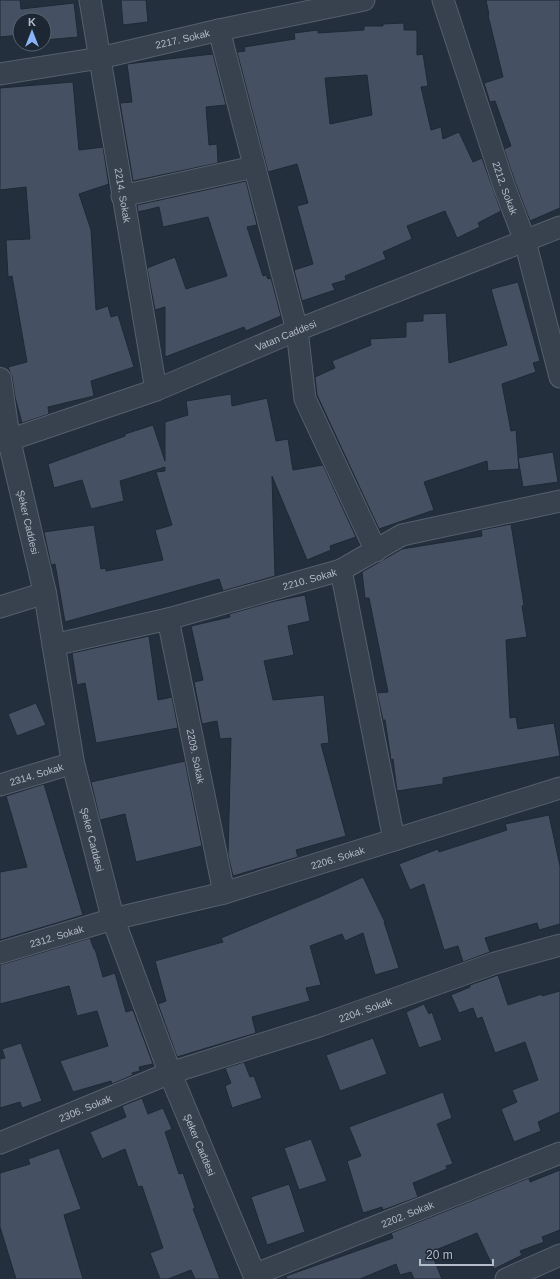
<svg xmlns="http://www.w3.org/2000/svg" width="560" height="1279" viewBox="0 0 560 1279" font-family="Arial,sans-serif">
<style>
.building{fill:#455162;stroke:#1f2835;fill-rule:evenodd}
.lines{fill:none;stroke-linecap:round;stroke-linejoin:round}
.minor-casing{stroke:#565f6c;stroke-width:23}
.tertiary-casing{stroke:#565f6c;stroke-width:24}
.minor{stroke:#38414e;stroke-width:21}
.tertiary{stroke:#38414e;stroke-width:22}
.labels{text-anchor:middle;stroke-width:3;stroke-linejoin:round;paint-order:stroke}
.street-label{font-size:10px;fill:#b4bcc9;stroke:#1d2633}
</style>
<rect width="100%" height="100%" fill="#242f3e"/>
<path class="building" d="M0,0H20L21,9L74,3L78,37L44,40V20H20V35L0,37Z
M121,0H146L148,22L123,25Z
M486,0H560V208L530,221L515,182L504,149L511,146L495,101L490,102L484,83L503,77L488,15H489Z
M404,23V30H417V55L423,54L428,86L421,87L431,130L441,127L443,139L459,132L473,162L482,158L501,211L478,223L480,227L457,238L445,211L407,226L412,239L383,252L386,259L345,276L346,280L332,284L335,290L302,301L294,270L313,264L297,206L308,203L297,164L268,172L237,52L245,51L244,47L295,39L294,33L318,30V33L364,30V26H383V24ZM367,75L372,115L330,124L325,78Z
M213,54L226,105L206,107L209,145L217,144L218,163L133,181L120,103L132,102L127,64L168,59Z
M73,82L79,150L103,147L109,186V184L79,194L91,230L96,310L108,306L111,317L118,315L134,367L91,381L94,396L48,407L49,414L22,423L15,397L12,377L8,367L27,362L12,276L8,277L6,240L30,239L26,187L0,190V88Z
M246,181L257,225L247,227L263,276L266,275L268,279L271,278L281,316L246,331L244,327L165,357V307L155,310L147,268L175,257L186,289L227,276L208,217L163,227L159,207L138,212L137,205Z
M518,282L540,361L533,363L536,372L502,384L511,431L516,430L519,469L488,471L487,461L424,482L434,510L379,529L317,395L315,377L335,368L332,361L371,345L370,339L406,337V322L423,321V314L446,313L449,363L507,345L491,289Z
M231,394L232,406L267,398L276,441L288,439L293,470L323,465L356,537L330,546L331,550L307,560L272,476L275,576L223,591L219,579L65,622L55,564L51,565L44,532L94,525L101,569L106,568V571L163,560L155,530L172,525L156,472L165,471V467L120,481L124,501L91,509L82,480L54,488L48,464L125,436V434L153,425L165,461V422L188,415L186,401Z
M553,452L558,482L523,487L518,458Z
M511,524L524,605L522,606L527,637L506,640L510,718L516,717L518,729L554,723L560,756L443,778V784L397,791L393,759L391,760L385,720H383L377,693L388,692L369,598H365L362,572L402,549L482,536L481,530Z
M305,595L310,621L288,626L294,655L264,661L273,700L324,695L329,743L321,744L346,836L296,850L298,857L233,876L228,855L231,738L220,739L217,721L202,724L194,682L203,680L191,626L230,617L229,614L275,601Z
M149,636L158,700L172,697L178,728L96,743L85,683L77,685L72,653Z
M36,703L46,725L17,736L8,714Z
M185,761L202,846L136,862L125,814L100,820L91,782Z
M44,784L83,915L0,940V872L27,867L6,796Z
M549,815L560,866V924L539,930L537,923L485,938L490,952L463,962L458,946L444,950L424,884L410,890L399,864L438,849L439,852L507,830L505,824Z
M363,877L385,922H384L399,968L375,975L363,933L345,941L342,934L310,946L321,985L306,988L310,1001L252,1017L256,1033L177,1057L158,1004L166,1001L155,961L223,942L221,938L324,895Z
M90,938L94,949H95L103,977L115,973L126,1012L133,1010L153,1064L139,1067L140,1071L132,1073L133,1075L112,1084L111,1081L73,1092L60,1061L108,1046L97,1011L77,1016L69,986L0,1004V965Z
M498,975L508,1005L542,994V996L560,991V1112L538,1122L541,1131L514,1142L501,1109L517,1102L512,1090L538,1080L525,1042L495,1053L482,1017L477,1019L473,1008L459,1013L451,995L470,987V985Z
M424,1004L429,1014L432,1012L442,1040L419,1048L406,1012Z
M373,1038L387,1074L340,1091L326,1055Z
M21,1043L42,1101L22,1108L20,1102L0,1108V1059L5,1058L2,1049Z
M244,1062L250,1077L254,1076L262,1098L232,1108L225,1086L231,1083L225,1068Z
M443,1092L452,1118L437,1124L453,1164L446,1166L447,1169L413,1183L418,1197L383,1210L382,1207L363,1213L347,1161L361,1156L349,1127Z
M142,1098L148,1114L163,1108L172,1129L165,1132L179,1174L183,1173L195,1208L193,1209L220,1279H195L191,1270L168,1279H160L150,1253L163,1248L142,1186L138,1187L125,1149L102,1159L90,1132L126,1117L122,1106Z
M311,1139L327,1181L299,1190L284,1148Z
M59,1148L81,1209L64,1215L83,1279H16L0,1227V1173L30,1164L28,1159Z
M560,1170V1230L542,1237L544,1242L520,1251L522,1255L494,1269L477,1233L431,1252L442,1279H414L411,1272L400,1275L396,1264L360,1279H287L286,1276L393,1238L391,1233L529,1178L530,1182Z
M289,1184L305,1232L267,1245L251,1197Z"/>
<g class="lines">
<defs>
<g id="minor">
<path id="s1" d="M90,0L156,390"/>
<path id="s2" d="M443,0L504,186L525,241L560,377"/>
<path d="M219,30L297,330L305,399L376,551"/>
<path id="s3" d="M0,74L100,58L219,30L364,0"/>
<path d="M122,196L254,167"/>
<path id="s4" d="M0,441L9,440L156,390L297,330L560,227"/>
<path d="M341,570L394,840"/>
<path d="M0,607L45,593"/>
<path id="s5" d="M168,619L224,893"/>
<path id="s6" d="M53,645L168,619L341,570L402,535L560,501"/>
<path id="s7" d="M0,785L73,763"/>
<path id="s8" d="M0,953L113,919L224,893L560,788"/>
<path id="s9" d="M0,1143L170,1073L319,1026L495,963L560,945"/>
<path id="s10" d="M254,1275L560,1153"/>
<path d="M506,1279L560,1255"/>
</g>
<g id="tertiary">
<path id="s11" d="M0,379L9,440L45,593L73,763L113,919L170,1073L256,1279"/>
</g>
</defs>
<use href="#minor" class="minor-casing"/>
<use href="#tertiary" class="tertiary-casing"/>
<use href="#minor" class="minor"/>
<use href="#tertiary" class="tertiary"/>
</g>
<g class="labels">
<g class="street-label">
<text dy="4" stroke="none"><textPath href="#s3" startOffset="186">2217. Sokak</textPath></text>
<text dy="4" stroke="none"><textPath href="#s2" startOffset="198">2212. Sokak</textPath></text>
<text dy="4" stroke="none"><textPath href="#s1" startOffset="198">2214. Sokak</textPath></text>
<text dy="4" stroke="none"><textPath href="#s4" startOffset="305">Vatan Caddesi</textPath></text>
<text dy="4" stroke="none"><textPath href="#s11" startOffset="146">Şeker Caddesi</textPath></text>
<text dy="4" stroke="none"><textPath href="#s6" startOffset="265">2210. Sokak</textPath></text>
<text dy="4" stroke="none"><textPath href="#s5" startOffset="140">2209. Sokak</textPath></text>
<text dy="4" stroke="none"><textPath href="#s7" startOffset="38">2314. Sokak</textPath></text>
<text dy="4" stroke="none"><textPath href="#s11" startOffset="470">Şeker Caddesi</textPath></text>
<text dy="4" stroke="none"><textPath href="#s8" startOffset="351">2206. Sokak</textPath></text>
<text dy="4" stroke="none"><textPath href="#s8" startOffset="59">2312. Sokak</textPath></text>
<text dy="4" stroke="none"><textPath href="#s9" startOffset="389">2204. Sokak</textPath></text>
<text dy="4" stroke="none"><textPath href="#s9" startOffset="92">2306. Sokak</textPath></text>
<text dy="4" stroke="none"><textPath href="#s11" startOffset="794">Şeker Caddesi</textPath></text>
<text dy="4" stroke="none"><textPath href="#s10" startOffset="165">2202. Sokak</textPath></text>
</g>
</g>
<g transform="translate(32 32)"><circle r="19" fill="#1d2633" stroke="#59626f"/>
<path d="M0-3L7 15L0 10L-7 15Z" fill="#8ab4f8"/>
<text y="-6" font-size="11" font-weight="bold" text-anchor="middle" fill="#b4bcc9">K</text>
</g>
<path d="M420 1259v6h73v-6" fill="none" stroke="#b4bcc9" stroke-width="2"/>
<text x="426" y="1259" font-size="12" fill="#b4bcc9" stroke="#1d2633" stroke-width="3" paint-order="stroke">20 m</text>
</svg>
